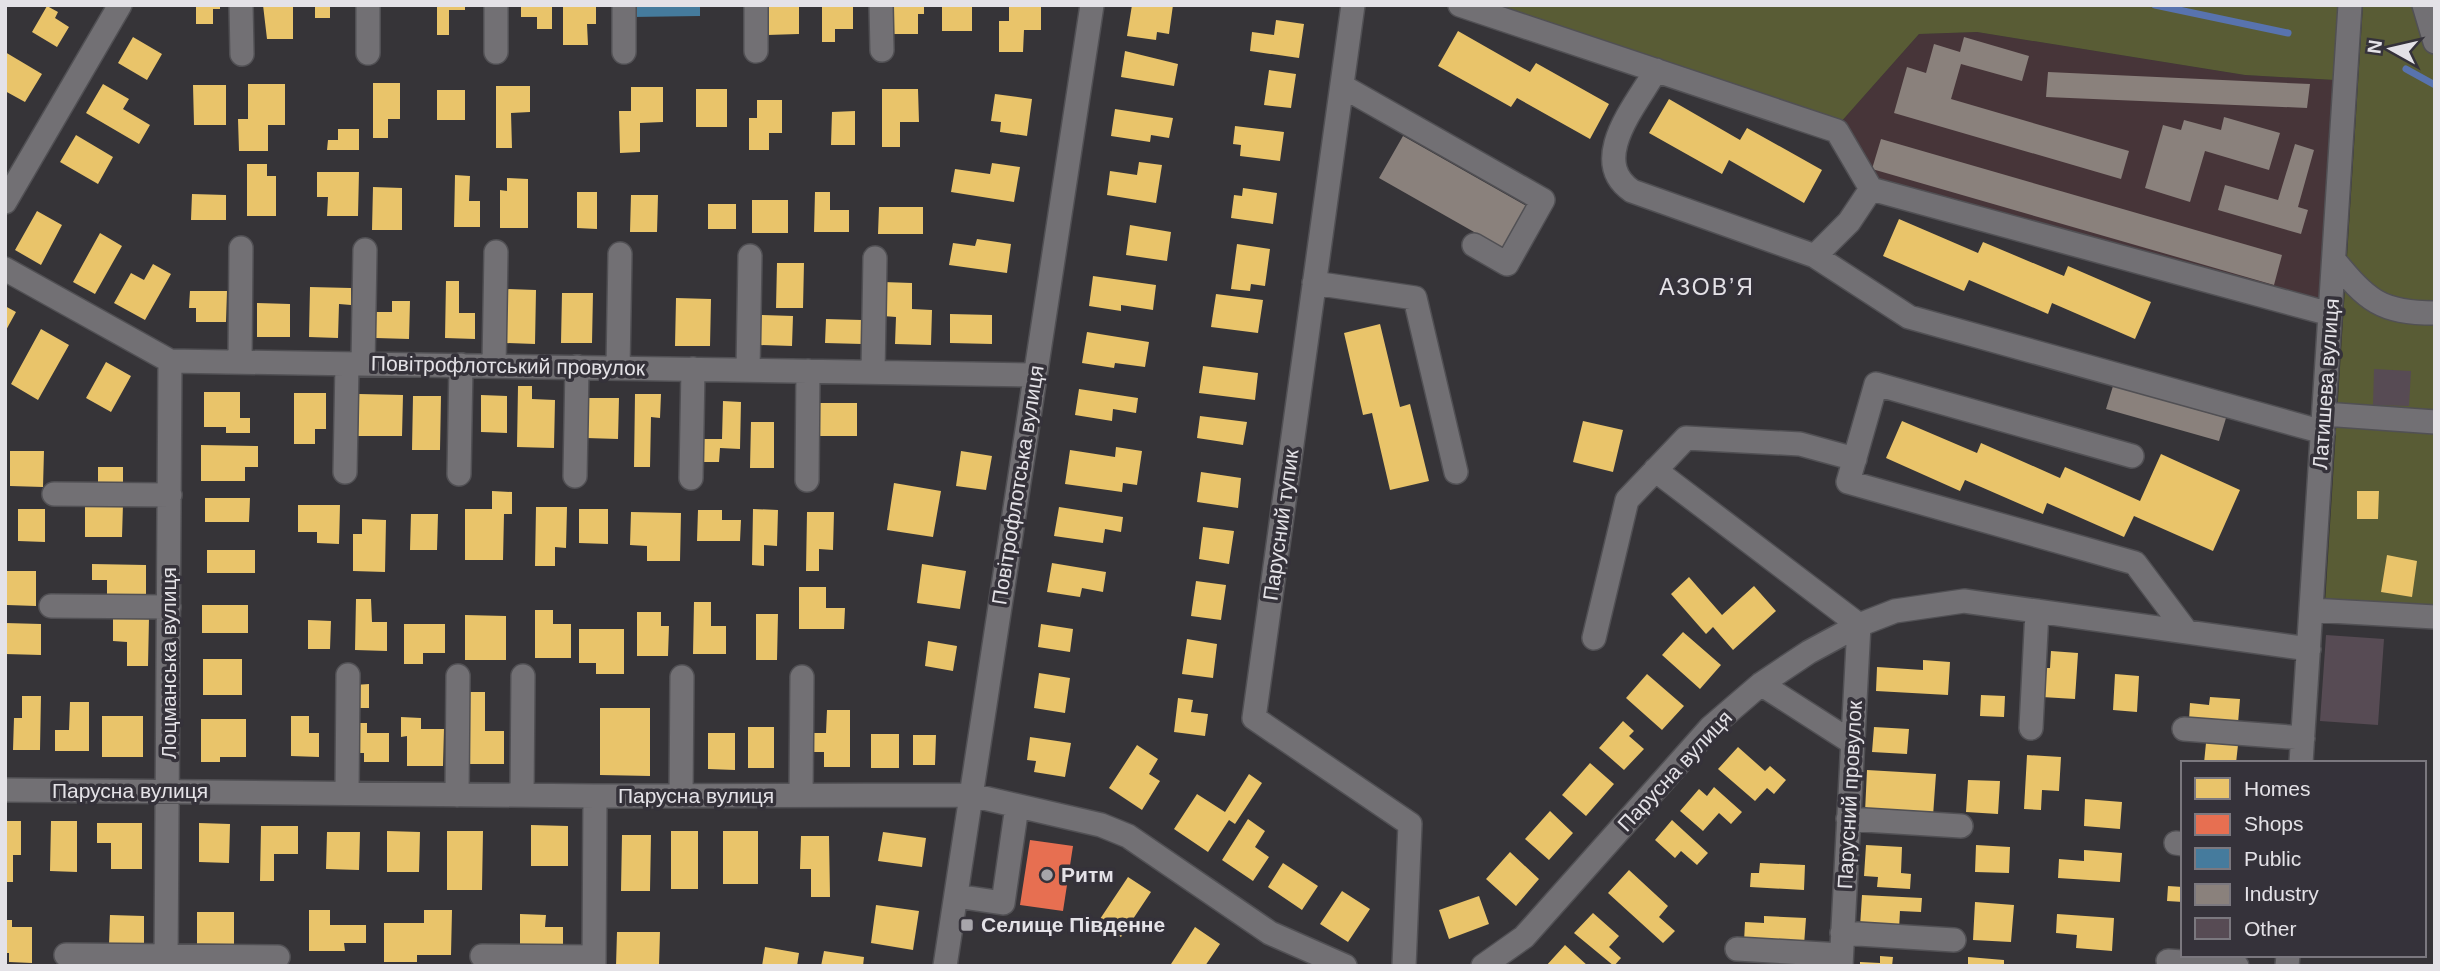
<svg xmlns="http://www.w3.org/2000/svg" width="2440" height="971" viewBox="0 0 2440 971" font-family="Helvetica,sans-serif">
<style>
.industrial{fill:#473539}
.green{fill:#595c35}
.homes{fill:#e9c46a}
.shops{fill:#e76f51}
.public{fill:#457b9d}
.industry{fill:#8a817c}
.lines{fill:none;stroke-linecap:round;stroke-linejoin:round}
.stream{stroke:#5873ae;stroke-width:7}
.building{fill:#574b54}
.minor-casing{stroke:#515054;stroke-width:26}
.minor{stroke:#727074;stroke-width:23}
.poi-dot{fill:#a7a5aa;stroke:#35323a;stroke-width:2.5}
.labels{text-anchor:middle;stroke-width:7;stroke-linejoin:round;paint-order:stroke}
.street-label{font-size:21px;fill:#e4e2e7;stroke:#35323a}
.poi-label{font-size:21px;font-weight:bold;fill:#e4e2e7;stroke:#35323a;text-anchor:start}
.neighbourhood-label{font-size:23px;letter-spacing:2px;fill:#e4e2e7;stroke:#35323a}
</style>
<rect width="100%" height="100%" fill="#363438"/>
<path class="industrial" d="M1977,32L2245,75L2335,80L2321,303L1875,182L1840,123L1919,34Z"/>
<path class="green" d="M1492,5H2339L2335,80L2245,75L1977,32L1919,34L1840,123Z
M2363,5H2435V609L2325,604Z"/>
<path class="homes" d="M196,5H220V9H213V24H196Z
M263,5H293V39H267Z
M315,5H330V18H315Z
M437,5H465V10H449V35H437Z
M521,5H552V29H537V17H521Z
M563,5H596V24H587L588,45H563Z
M766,5H799V34L767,35Z
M822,5H853V29H835V42H822Z
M889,5H924V14H918V34H889Z
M942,5H972V31H942Z
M1009,5H1041V30H1024L1023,52H999V21H1009Z
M1132,5H1173L1169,34L1157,32L1156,40L1127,36Z
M47,6L58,12L55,18L69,27L57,47L32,32Z
M1276,20L1304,24L1299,58L1250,51L1252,32L1274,35Z
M1458,31L1530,72L1536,63L1609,104L1590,139L1517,98L1511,107L1438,66Z
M133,37L162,54L147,80L118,63Z
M1125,51L1178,64L1174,86L1121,77Z
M5,52L42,74L25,102L5,91Z
M1269,70L1296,74L1291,108L1264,105Z
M373,83H400V119H388V138H373Z
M103,84L129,99L123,109L150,125L139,144L86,113Z
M248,84H285V125H268V151H239L238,119H248Z
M193,85H226V125H194Z
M496,86H530V112L511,113L512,148H496Z
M631,87H663V122L640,123V152L620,153L619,111H631Z
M696,89H727V127H696Z
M882,89H918L919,122H900V147H882Z
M437,90H465V120H437Z
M995,94L1032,99L1027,136L1000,132L1001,122L991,121Z
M1669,99L1740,140L1747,128L1822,170L1804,203L1729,160L1722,174L1649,133Z
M757,100H782V133H769V150H749V118H757Z
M1115,109L1173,118L1169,138L1151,135L1150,142L1111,136Z
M855,111V145H831L832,112Z
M1235,126L1284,132L1280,161L1240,156L1241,145L1233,144Z
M338,129H359V150H327L328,140H338Z
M76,135L113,157L98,184L60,162Z
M1139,162L1162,165L1156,203L1107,195L1110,171L1137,175Z
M992,163L1020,167L1014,202L951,192L955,169L990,174Z
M247,164H267V176H276V216H247Z
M317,172H359L358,216H327L328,197H317Z
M455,175L470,176L469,201H480V227H454Z
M507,178L528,179V228H500V190L507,191Z
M373,187L402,188V230H372Z
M1243,188L1277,193L1273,224L1231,218L1234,195L1242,196Z
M577,192H597V229L577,228Z
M815,192H830V210H849V232H814Z
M192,194L226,195V220H191Z
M631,195H658L657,232H630Z
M752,200H788V233H752Z
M708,204H736V229H708Z
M879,207H923V234H878Z
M37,211L62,225L41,265L15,250Z
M1899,219L1978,253L1983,242L2064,276L2068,266L2151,302L2135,339L2052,303L2048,314L1969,280L1964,291L1883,256Z
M1130,225L1171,232L1167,261L1126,255Z
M100,233L122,246L95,294L73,282Z
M977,239L1011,244L1007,273L949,265L953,243L975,246Z
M1237,244L1270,249L1265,286L1251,284L1250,291L1231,289Z
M777,263H804L803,308H776Z
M153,264L171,274L145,320L114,303L131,273L144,280Z
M1093,276L1156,285L1153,310L1121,305V311L1089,306Z
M446,281H459V313H475V339L445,338Z
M883,282L912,283V309L932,310L931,345L895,344L896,317L883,316Z
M310,287L351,288V305L339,304L338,338L309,337Z
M506,289L536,290L535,344L506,343Z
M190,291H227L226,322H196V308H189Z
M562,293H593L592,343H561Z
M1216,294L1263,300L1258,333L1211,327Z
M676,298L711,299L710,346H675Z
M392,301H410L409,339L376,338V312H392Z
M257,303L290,304V337H257Z
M5,306L16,312L5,332Z
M950,314L992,315V344L950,343Z
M761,315L793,316L792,346L760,345Z
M826,319L862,320V344L825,343Z
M1380,324L1400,407L1410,404L1429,481L1390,490L1372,413L1363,415L1344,333Z
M41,329L69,345L38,400L11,384Z
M1087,332L1149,342L1145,367L1115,363L1114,368L1082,363Z
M106,362L131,376L111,412L86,398Z
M1203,366L1258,373L1255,400L1199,393Z
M518,386H532V399L555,400L554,448L517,447Z
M1079,389L1138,398L1136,413L1113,409L1112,421L1075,415Z
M204,392H240V418H250V433H226V427H204Z
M294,393H326V429H315V444H294Z
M359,394L403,395L402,436H358Z
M635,394H661L660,418L651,417L650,467H634Z
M481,395L507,396V433L481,432Z
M413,396H441L440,450H412Z
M587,398H619L618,439L586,438Z
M723,401L741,402L740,449L720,448L719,462H700L701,439H722Z
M820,403H857V436H820Z
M1200,416L1247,422L1243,445L1197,438Z
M1583,421L1623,430L1613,472L1573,462Z
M1902,421L1977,453L1981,443L2060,478L2065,467L2140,501L2161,454L2240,490L2213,551L2134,516L2124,537L2047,503L2043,514L1965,480L1960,491L1886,458Z
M751,422H774V468H750Z
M201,445L258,446V467H245V481H201Z
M1116,447L1142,451L1137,485L1123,483L1122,492L1065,484L1070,450L1115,457Z
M10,451H44L43,487L10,486Z
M961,451L992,456L986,490L956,486Z
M98,467H123V483H98Z
M1201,472L1241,478L1238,508L1197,502Z
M894,483L941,491L933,537L887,530Z
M492,491L512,492V514H504L503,560H465V509H492Z
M2357,491H2379L2378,519H2357Z
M205,498H250L249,522H205Z
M85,504H123L122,537H85Z
M298,505H340L339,544L317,543V532H298Z
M536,507H567L566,548L555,547V566H535Z
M1059,507L1123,517L1121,532L1105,529L1103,543L1054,536Z
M18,509H45V542L18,541Z
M579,509H608V544L579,543Z
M753,509L778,510L777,546L764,545V566L752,565Z
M698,510H722V520H741L740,541H697Z
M631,512L681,513L680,561H647V546L630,545Z
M807,512H834L833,550L819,549V571H806Z
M411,514H438L437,550H410Z
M362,519L386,520L385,572L353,571V534H362Z
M1203,527L1234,531L1229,564L1199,559Z
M207,550H255V573H207Z
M2387,555L2417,561L2412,597L2381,592Z
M1052,563L1106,572L1103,592L1082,588L1080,597L1047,592Z
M92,564L146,565V598L107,597V580H92Z
M922,564L966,571L960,609L917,603Z
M7,571H36V606L7,605Z
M1689,577L1722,615L1754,586L1776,611L1733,650L1713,627L1706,634L1671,594Z
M1196,581L1226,585L1221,620L1191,616Z
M799,587H826V608H845L844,629H799Z
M356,599H371L372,622H387V651L355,650Z
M694,602H711V626H726V654H693Z
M202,605H248V633H202Z
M535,610H553V624H571V658H535Z
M637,612H661V626H669L668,656H637Z
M756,614H778L777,660H756Z
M465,615L506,616V660H465Z
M113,618H149L148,666H127V642L113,641Z
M308,620L331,621L330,649H308Z
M5,623L41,624V655L5,654Z
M404,624H445V653H423V664H404Z
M1041,624L1073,629L1070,652L1038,647Z
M579,629H624V674H596V663H579Z
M1683,632L1721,665L1700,689L1662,655Z
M1187,639L1217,644L1213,678L1182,674Z
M928,641L957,646L953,671L925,666Z
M2051,651L2078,653L2075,699L2042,697L2044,668H2050Z
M203,659H242V695H203Z
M1923,660L1950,662L1948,695L1876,691L1877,667L1923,670Z
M1039,673L1070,678L1065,713L1034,708Z
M1647,674L1684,706L1662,730L1626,698Z
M2115,674L2139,676L2137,712L2113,710Z
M369,684V708H355V685Z
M470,692H485V731H504V764H470Z
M1981,695L2005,696L2004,717L1980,716Z
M22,696H41L40,750H13L14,718H22Z
M2210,697L2240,699L2238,723L2189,720L2190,703L2209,705Z
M1178,698L1193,700L1191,712L1208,714L1205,736L1174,732Z
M70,702H89V751H55V730H69Z
M600,708H650V776L600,775Z
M827,710H850V767H824V752H814V733H826Z
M102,716H143V757H102Z
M291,716H309V733H319V757L291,756Z
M401,717L421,718V729H444L443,766H407V736L401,737Z
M201,719H246V757H220V762H201Z
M1623,721L1634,731L1629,736L1644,749L1624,770L1599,748Z
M357,723H367V733H389V762H364V753H357Z
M748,727H774V768H748Z
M1874,727L1909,729L1907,754L1872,752Z
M708,733H735V770L708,769Z
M871,734H899V768H871Z
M913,735H936L935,765H913Z
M1030,737L1071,743L1065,777L1034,772L1036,761L1027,760Z
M2206,743L2238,745L2236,763H2204Z
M1137,745L1158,759L1149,774L1160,781L1142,810L1109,788Z
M1738,747L1765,771L1770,766L1786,780L1774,794L1767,788L1755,801L1718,769Z
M2027,755L2061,757L2059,791L2042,790L2041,810L2024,809Z
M1590,763L1614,784L1586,816L1562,795Z
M1867,770L1936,774L1933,816L1865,812Z
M1249,774L1262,783L1235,824L1229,820L1208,852L1174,829L1197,794L1225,812Z
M1968,780L2000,781L1998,814L1966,812Z
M1714,787L1742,812L1731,824L1719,813L1703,831L1680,811L1699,789L1707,796Z
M2085,799L2122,802L2120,829L2084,826Z
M1550,811L1573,833L1549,860L1525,839Z
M1248,819L1265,831L1255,847L1269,857L1253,881L1222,860Z
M1672,820L1708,853L1697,865L1681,851L1675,858L1655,840Z
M5,821H21V855H13V882H5Z
M51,821H77V872L50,871Z
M97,823H142V869H111V843H97Z
M199,823L230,824L229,863L199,862Z
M531,825L568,826V866H531Z
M261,826H298V854H274V881H260Z
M387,831L420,832L419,872H387Z
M447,831H483L482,890H447Z
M671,831H698V889H671Z
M723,831H758V884H723Z
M327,832H360L359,870L326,869Z
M883,832L926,838L922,867L878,861Z
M622,835H651L650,891H621Z
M801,836H829L830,897H811V869H800Z
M1866,845L1902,847L1901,873L1911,874L1910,889L1877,887L1878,877L1864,876Z
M1976,845L2010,847L2009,873L1975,872Z
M2084,850L2122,853L2120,882L2058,878L2059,859L2084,861Z
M1510,852L1539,879L1516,906L1486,879Z
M1283,863L1318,886L1302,910L1268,887Z
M1760,863L1805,865L1804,890L1750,887L1751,873H1759Z
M1629,870L1668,906L1659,917L1675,931L1663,943L1608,893Z
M1128,877L1151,892L1121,937L1098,922Z
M2168,886L2183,887V902L2167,901Z
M1342,891L1370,909L1348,942L1320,924Z
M1862,895L1922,898L1921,912L1900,911L1899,929L1860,927Z
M1479,896L1489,924L1449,939L1439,910Z
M1975,902L2014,905L2011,942L1973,940Z
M876,905L919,911L913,950L871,943Z
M309,910H330V925H366V943H344L345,951H309Z
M424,910H452L451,955H417V962H384V923H424Z
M197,912H234V944H197Z
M1593,913L1619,936L1609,947L1621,958L1614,966L1574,933Z
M520,914L546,915L545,927H563V949L520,948Z
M2057,914L2114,918L2112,951L2076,948L2077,935L2056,933Z
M110,915L144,916V945H109Z
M1764,916L1806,918L1804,945L1744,942L1745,922L1764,923Z
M5,920H12V927H32V963L9,962V953H5Z
M1195,927L1220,944L1205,966H1175L1171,964Z
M617,932H660L659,966H616Z
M1565,945L1588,966H1546Z
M765,947L799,953L797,966H762Z
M824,951L864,957L863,966H821Z
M1880,956L1893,957L1892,966H1860V962L1880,963Z
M1968,957L2004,960V966H1968Z"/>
<path class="shops" d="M1030,840L1073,846L1063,911L1020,905Z"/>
<path class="public" d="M632,5H700V16L632,17Z"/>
<path class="industry" d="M1964,37L2029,56L2022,81L1961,64L1951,99L2129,151L2121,179L1894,113L1907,67L1926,73L1934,44L1960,52Z
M2048,72L2310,84L2307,108L2046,97Z
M2224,117L2280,133L2269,170L2205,151L2190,202L2145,188L2163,125L2181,130L2184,120L2221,130Z
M1403,136L1528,207L1504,249L1379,178Z
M1881,139L2282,255L2274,285L1872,169Z
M2295,144L2314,150L2298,207L2308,210L2301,234L2218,210L2225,185L2278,200Z
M2113,386L2226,418L2219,441L2106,409Z"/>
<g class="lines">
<path class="stream" d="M2155,5L2288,33
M2406,69L2435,85"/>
</g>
<path class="building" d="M2374,369L2411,371L2409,406L2373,405Z
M2326,635L2384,639L2378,725L2320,721Z"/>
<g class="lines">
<defs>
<path id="minor" d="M241,5L242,54
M368,5V53
M496,5V52
M624,5V52
M756,5V51
M881,5L882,50
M1353,5L1254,718L1410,824L1404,966
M1460,5L1837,131L1871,189L2330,314
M2424,5L2435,42
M1656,70C1637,104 1587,160 1632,191L1815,256L1909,317L2323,432
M1342,86L1543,200L1507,264L1474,245
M5,202L120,5
M1815,256L1849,222L1871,189
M2334,260C2367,300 2380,313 2435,313
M5,269L170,361L1035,375
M1314,283L1415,298L1456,472
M240,362L241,248
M363,364L365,250
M494,366L496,252
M618,368L620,254
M748,370L750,256
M873,372L875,258
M2324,414L2435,422
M2132,456L1876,384L1848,482L2135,563L2186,631
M1655,470L1859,625
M345,472L347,364
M459,474L461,365
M575,476L577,367
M691,478L693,369
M807,480L808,371
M54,494L170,495
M51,606L169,607
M2312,610L2435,617
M1594,638L1627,500L1686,438L1800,444L1855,459
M1761,684L1853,743
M2031,728L2037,611
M2184,729L2303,738
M2301,763L2350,5
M5,790L595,796L971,795L1101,825L1128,836L1270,933L1345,966
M347,793L348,675
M457,795L458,676
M522,795L523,676
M801,795L802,677
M681,796L682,677
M1848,819L1961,826
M2176,843L2183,844
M956,896L1003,903L1017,806
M1842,933L1954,940
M1737,949L1841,955
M66,955L278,957
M482,956L594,957
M2168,961L2237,966
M166,966L170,361
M594,966L595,796
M945,966L1092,5
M1483,966L1524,937L1711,727L1761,684L1809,652L1859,625L1895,611L1964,601L2309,649
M1841,966L1859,625
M2287,966L2288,955"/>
</defs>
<use href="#minor" class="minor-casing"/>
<use href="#minor" class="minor"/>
</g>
<g class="poi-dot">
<circle cx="1047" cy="875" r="7"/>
<rect x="960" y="918" width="14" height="14" rx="3.5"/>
</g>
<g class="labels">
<g class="street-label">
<text transform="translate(508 366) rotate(1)" y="7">Повітрофлотський провулок</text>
<text transform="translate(2326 384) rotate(-86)" y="7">Латишева вулиця</text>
<text transform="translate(1018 485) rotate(-81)" y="7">Повітрофлотська вулиця</text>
<text transform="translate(1281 525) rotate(-82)" y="7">Парусний тупик</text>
<text transform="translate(169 663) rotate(-90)" y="7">Лоцманська вулиця</text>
<text transform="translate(1675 771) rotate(-47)" y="7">Парусна вулиця</text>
<text x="130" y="798">Парусна вулиця</text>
<text transform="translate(1850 795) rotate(-87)" y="7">Парусний провулок</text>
<text x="696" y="803">Парусна вулиця</text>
</g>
<g class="poi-label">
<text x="1061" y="882">Ритм</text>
<text x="981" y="932">Селище Південне</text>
</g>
<g class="neighbourhood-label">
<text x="1707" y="295">АЗОВ’Я</text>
</g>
</g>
<rect width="2440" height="971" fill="none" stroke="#e4e2e7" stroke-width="14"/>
<rect x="2181" y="761" width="245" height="196" fill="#35323a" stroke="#7b787f" stroke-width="2"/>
<rect x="2195" y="778" width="35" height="21" fill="#e9c46a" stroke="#7b787f" stroke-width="2"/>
<text x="2244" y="796" font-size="21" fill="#e4e2e7">Homes</text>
<rect x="2195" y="814" width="35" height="21" fill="#e76f51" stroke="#7b787f" stroke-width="2"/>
<text x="2244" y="831" font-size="21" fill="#e4e2e7">Shops</text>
<rect x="2195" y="848" width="35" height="21" fill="#457b9d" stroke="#7b787f" stroke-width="2"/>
<text x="2244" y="866" font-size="21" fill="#e4e2e7">Public</text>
<rect x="2195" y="884" width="35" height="21" fill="#8a817c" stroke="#7b787f" stroke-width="2"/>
<text x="2244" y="901" font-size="21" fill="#e4e2e7">Industry</text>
<rect x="2195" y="918" width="35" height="21" fill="#574b54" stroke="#7b787f" stroke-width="2"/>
<text x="2244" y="936" font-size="21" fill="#e4e2e7">Other</text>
<g transform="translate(2391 49) rotate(278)" stroke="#35323a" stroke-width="5" paint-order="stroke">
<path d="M0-5L12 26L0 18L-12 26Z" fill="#e4e2e7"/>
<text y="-10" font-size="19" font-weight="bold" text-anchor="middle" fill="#e4e2e7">N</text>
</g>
</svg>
